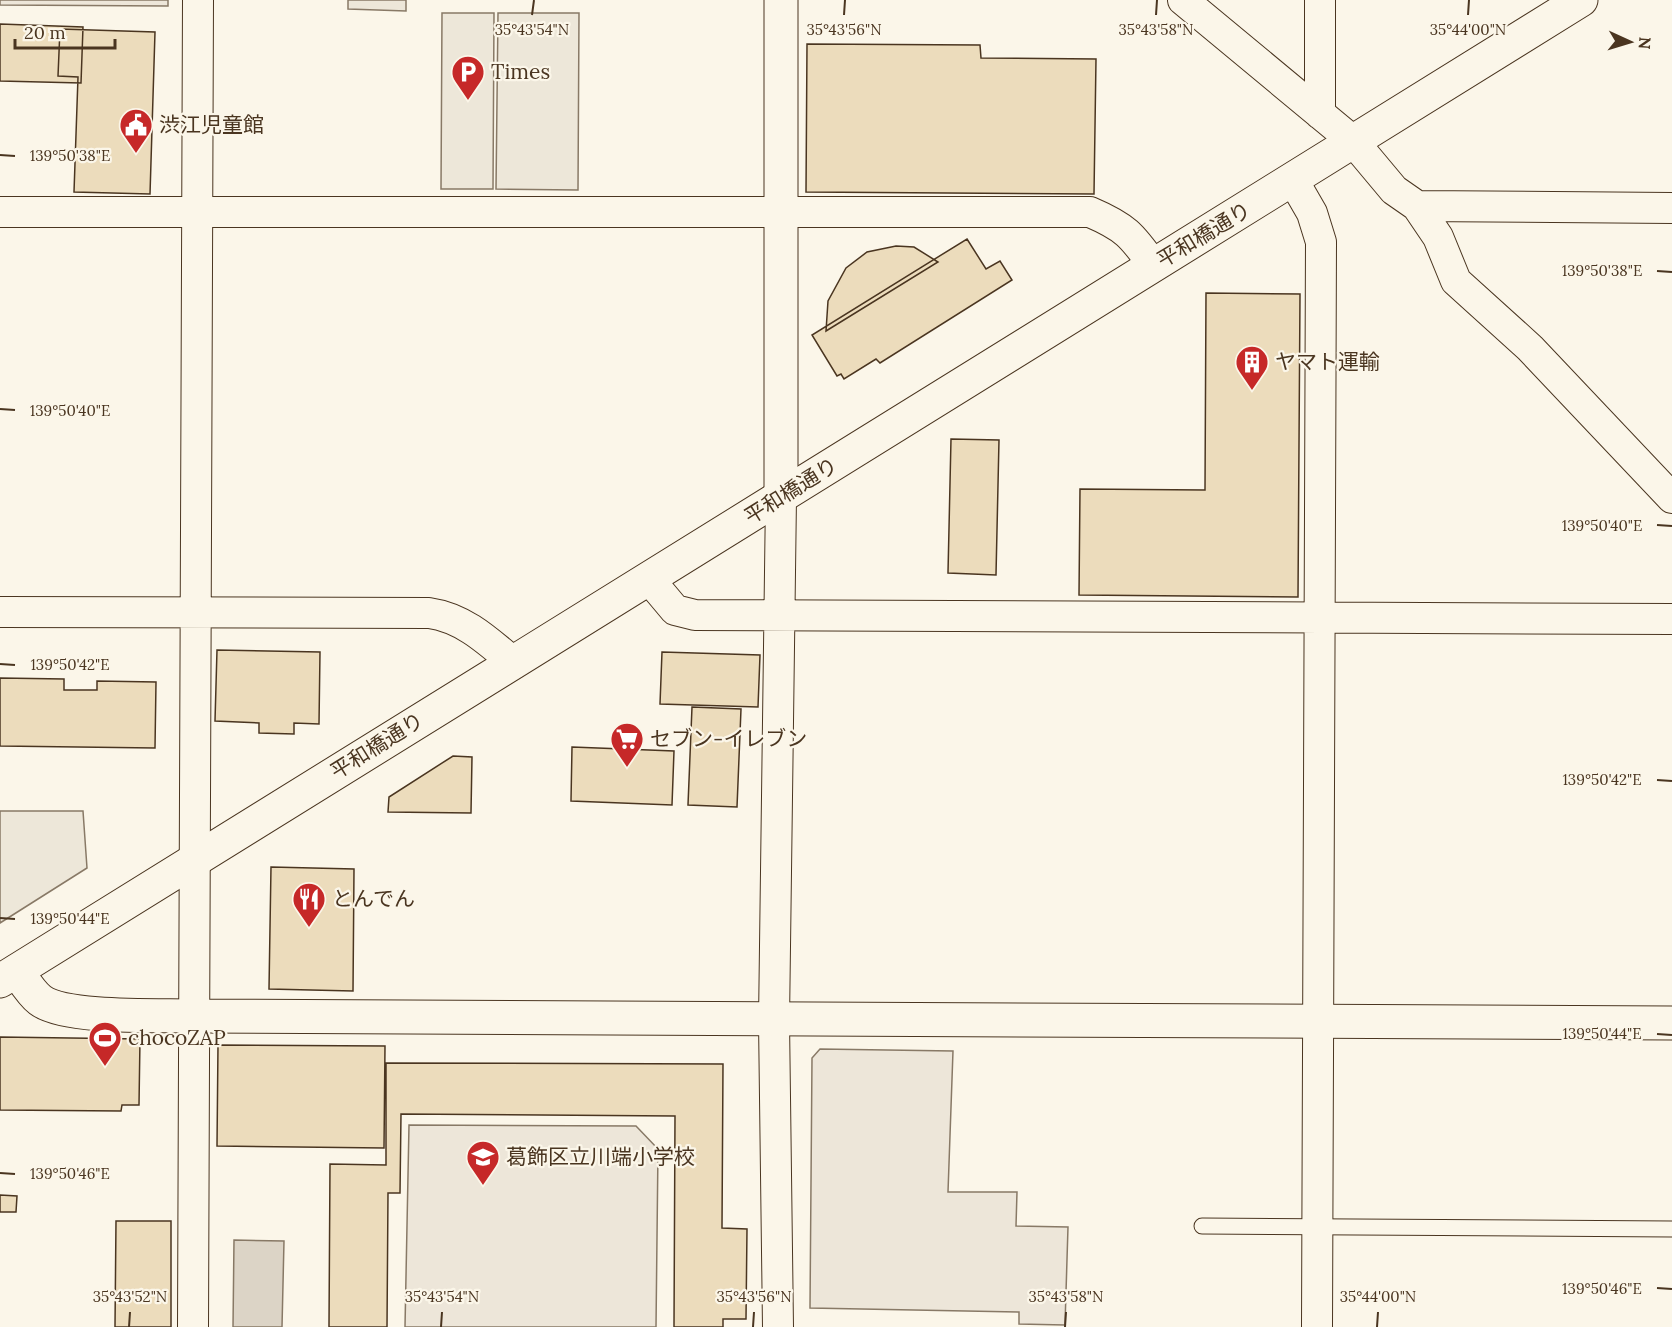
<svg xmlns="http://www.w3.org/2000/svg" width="1672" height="1327" viewBox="0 0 1672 1327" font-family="Lora,'Noto Sans JP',serif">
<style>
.green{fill:#ede6d9;stroke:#887966;stroke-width:1.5}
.parking{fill:#ede7d9;stroke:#887966;stroke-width:1.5}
.water{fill:#dcd4c6;stroke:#887966;stroke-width:1.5}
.building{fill:#ecdcbc;stroke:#4a3520;stroke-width:1.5}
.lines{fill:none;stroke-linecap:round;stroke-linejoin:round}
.lane-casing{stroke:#4a3520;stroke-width:17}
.street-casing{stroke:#4a3520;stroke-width:32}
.secondary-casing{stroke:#4a3520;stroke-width:35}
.primary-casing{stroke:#4a3520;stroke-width:35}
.lane{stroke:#fbf6e9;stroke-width:15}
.street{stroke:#fbf6e9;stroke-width:30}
.secondary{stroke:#fbf6e9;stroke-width:33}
.primary{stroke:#fbf6e9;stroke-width:33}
.ticks{fill:none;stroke:#4a3520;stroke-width:2}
.labels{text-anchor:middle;stroke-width:4.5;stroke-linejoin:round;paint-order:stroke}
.poi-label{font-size:21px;fill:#4a3520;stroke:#fbf6e9;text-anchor:start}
.street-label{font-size:21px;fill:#4a3520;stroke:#fbf6e9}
.ticks-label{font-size:15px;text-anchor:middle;fill:#4a3520;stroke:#fbf6e9;stroke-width:4.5;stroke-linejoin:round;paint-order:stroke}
</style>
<rect width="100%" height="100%" fill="#fbf6e9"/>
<path class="green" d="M0,0H168V6L0,5Z
M820,1049L953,1051L948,1192H1017L1016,1226L1068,1227L1065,1325L1019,1324V1312L810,1308L812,1058Z
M409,1125L636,1126L658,1149L656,1327H405Z"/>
<path class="parking" d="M348,0H406V11L348,9Z
M442,13H494L493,189H441Z
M498,13H579L578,190L496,189Z
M0,811H83L87,868L0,923Z"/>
<path class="water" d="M234,1240L284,1241L282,1327H233Z"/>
<path class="building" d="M0,24L83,27L81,83L0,81Z
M60,29L155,32L150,194L74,192L78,77L58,76Z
M807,44L980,45L981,58L1096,59L1094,194L806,192Z
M967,239L986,269L1000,261L1012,280L880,363L876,359L844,379L841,374L837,376L812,335Z
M896,246L914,247L938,262L826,331L828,301L846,268L867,252Z
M1206,293L1300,294L1298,597L1079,595L1080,489L1205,490Z
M951,439L999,440L996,575L948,573Z
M217,650L320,652L319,724L294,723V734L259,733V723L215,721Z
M662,652L760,655L758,707L660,704Z
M0,678L64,679V690H97V681L156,682L155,748L0,746Z
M692,707L741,709L737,807L688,805Z
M572,747L674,751L672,805L571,801Z
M453,756L472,757L471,813L388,812L389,797Z
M271,867L354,869L353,991L269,989Z
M0,1037L140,1039L139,1105H122L121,1111L0,1110Z
M218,1045L385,1046L384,1148L217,1146Z
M386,1063L723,1064L722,1228L747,1229L746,1319H723V1327H674L675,1116L401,1114L400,1193H388L387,1327H329L330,1164L386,1165Z
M0,1195L17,1196L16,1212H0Z
M116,1221H171V1327H115Z"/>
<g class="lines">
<defs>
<path id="lane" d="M1202,1226L1672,1229"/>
<path id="street" d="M1183,0L1353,141L1394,190L1417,206L1438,237L1456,281L1530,348L1672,498
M1320,0V114
M1293,180L1312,213L1321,242L1317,1327
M1417,206L1672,208
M0,212H1090C1125,227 1132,235 1153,265
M649,579L675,610L695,615L1672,619
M0,612L429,613C464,618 488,641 514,663
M193,1327L198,0
M778,1327L774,1021L781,497"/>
<path id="secondary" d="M781,0V497
M17,971C24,981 31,993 40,1000C65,1019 160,1015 194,1016L1672,1023"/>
<path id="primary" d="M0,981L1581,0"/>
</defs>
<use href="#lane" class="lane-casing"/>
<use href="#street" class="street-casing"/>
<use href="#secondary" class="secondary-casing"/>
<use href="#primary" class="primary-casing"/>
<use href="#lane" class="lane"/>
<use href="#street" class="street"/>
<use href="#secondary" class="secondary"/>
<use href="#primary" class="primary"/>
</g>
<path class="ticks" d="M532,15L534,0M844,15L845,0M1156,15L1157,0M1468,15L1469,0M0,155L15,156M1657,271L1672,272M0,409L15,410M1657,525L1672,526M0,664L15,665M1657,780L1672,781M0,918L15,919M1657,1034L1672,1035M0,1173L15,1174M1657,1288L1672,1289M129,1327L130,1312M441,1327L442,1312M753,1327L754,1312M1065,1327L1066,1312M1377,1327L1378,1312"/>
<defs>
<symbol id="parking-pin" viewBox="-11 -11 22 30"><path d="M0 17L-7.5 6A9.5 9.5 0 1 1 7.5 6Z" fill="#c62828" stroke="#fbf6e9"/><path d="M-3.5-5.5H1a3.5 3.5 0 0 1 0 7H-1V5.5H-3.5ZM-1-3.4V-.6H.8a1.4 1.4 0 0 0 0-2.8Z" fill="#fff"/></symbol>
<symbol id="civic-pin" viewBox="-11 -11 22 30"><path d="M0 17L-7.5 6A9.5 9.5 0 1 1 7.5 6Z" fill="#c62828" stroke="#fbf6e9"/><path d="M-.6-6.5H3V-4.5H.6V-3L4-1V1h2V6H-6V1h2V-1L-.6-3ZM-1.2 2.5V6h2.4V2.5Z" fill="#fff"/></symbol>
<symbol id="building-pin" viewBox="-11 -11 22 30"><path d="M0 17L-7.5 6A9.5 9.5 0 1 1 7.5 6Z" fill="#c62828" stroke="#fbf6e9"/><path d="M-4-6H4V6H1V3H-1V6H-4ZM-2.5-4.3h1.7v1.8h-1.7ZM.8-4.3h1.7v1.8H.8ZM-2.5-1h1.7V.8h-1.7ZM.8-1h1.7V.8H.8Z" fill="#fff"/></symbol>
<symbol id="supermarket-pin" viewBox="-11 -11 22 30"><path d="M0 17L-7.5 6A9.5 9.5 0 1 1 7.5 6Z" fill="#c62828" stroke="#fbf6e9"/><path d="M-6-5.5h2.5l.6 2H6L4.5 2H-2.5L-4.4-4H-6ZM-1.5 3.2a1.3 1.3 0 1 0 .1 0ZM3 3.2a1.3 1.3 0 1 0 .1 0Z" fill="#fff"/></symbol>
<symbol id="restaurant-pin" viewBox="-11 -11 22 30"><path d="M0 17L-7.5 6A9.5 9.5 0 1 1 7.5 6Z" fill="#c62828" stroke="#fbf6e9"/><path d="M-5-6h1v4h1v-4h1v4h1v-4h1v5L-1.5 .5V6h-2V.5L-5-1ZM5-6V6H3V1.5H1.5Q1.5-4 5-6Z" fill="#fff"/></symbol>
<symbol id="stadium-pin" viewBox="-11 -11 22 30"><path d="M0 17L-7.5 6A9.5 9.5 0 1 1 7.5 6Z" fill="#c62828" stroke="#fbf6e9"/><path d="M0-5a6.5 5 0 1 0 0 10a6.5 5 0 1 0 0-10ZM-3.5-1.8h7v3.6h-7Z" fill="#fff"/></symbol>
<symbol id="school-pin" viewBox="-11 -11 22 30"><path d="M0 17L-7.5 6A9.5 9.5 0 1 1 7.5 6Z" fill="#c62828" stroke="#fbf6e9"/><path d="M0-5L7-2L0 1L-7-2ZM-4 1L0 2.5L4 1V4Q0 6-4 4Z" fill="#fff"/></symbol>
</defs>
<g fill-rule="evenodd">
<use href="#parking-pin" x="449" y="53" width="38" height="52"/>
<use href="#civic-pin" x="117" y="106" width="38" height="52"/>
<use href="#building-pin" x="1233" y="343" width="38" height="52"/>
<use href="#supermarket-pin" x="608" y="720" width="38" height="52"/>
<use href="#restaurant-pin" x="290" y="880" width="38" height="52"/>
<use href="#stadium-pin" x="86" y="1019" width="38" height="52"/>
<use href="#school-pin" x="464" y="1138" width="38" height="52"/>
</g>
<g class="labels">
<g class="poi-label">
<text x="491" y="79">Times</text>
<text x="159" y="132">渋江児童館</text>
<text x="1275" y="369">ヤマト運輸</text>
<text x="650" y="746">セブン-イレブン</text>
<text x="332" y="906">とんでん</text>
<text x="128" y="1045">chocoZAP</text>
<text x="506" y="1164">葛飾区立川端小学校</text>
</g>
<g class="street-label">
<text transform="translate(1204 235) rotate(-31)" y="7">平和橋通り</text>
<text transform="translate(791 491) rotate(-32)" y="7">平和橋通り</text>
<text transform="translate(377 746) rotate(-32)" y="7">平和橋通り</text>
</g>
</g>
<g class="ticks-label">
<text x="532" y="35">35°43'54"N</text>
<text x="844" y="35">35°43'56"N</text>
<text x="1156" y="35">35°43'58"N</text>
<text x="1468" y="35">35°44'00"N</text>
<text x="70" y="161">139°50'38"E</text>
<text x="1602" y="276">139°50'38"E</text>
<text x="70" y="416">139°50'40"E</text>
<text x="1602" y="531">139°50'40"E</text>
<text x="70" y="670">139°50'42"E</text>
<text x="1602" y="785">139°50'42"E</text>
<text x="70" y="924">139°50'44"E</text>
<text x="1602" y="1039">139°50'44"E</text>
<text x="70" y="1179">139°50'46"E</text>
<text x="1602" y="1294">139°50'46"E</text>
<text x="130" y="1302">35°43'52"N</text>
<text x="442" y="1302">35°43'54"N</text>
<text x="754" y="1302">35°43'56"N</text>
<text x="1066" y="1302">35°43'58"N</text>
<text x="1378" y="1302">35°44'00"N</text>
</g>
<g transform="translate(1630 42) rotate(94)" stroke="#fbf6e9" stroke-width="4.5" paint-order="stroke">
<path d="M0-4.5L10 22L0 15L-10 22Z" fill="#4a3520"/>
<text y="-9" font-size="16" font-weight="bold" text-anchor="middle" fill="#4a3520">N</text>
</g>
<path d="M15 39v9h100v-9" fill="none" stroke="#4a3520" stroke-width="3"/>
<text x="24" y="39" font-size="18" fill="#4a3520" stroke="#fbf6e9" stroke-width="4.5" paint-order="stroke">20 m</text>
</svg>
